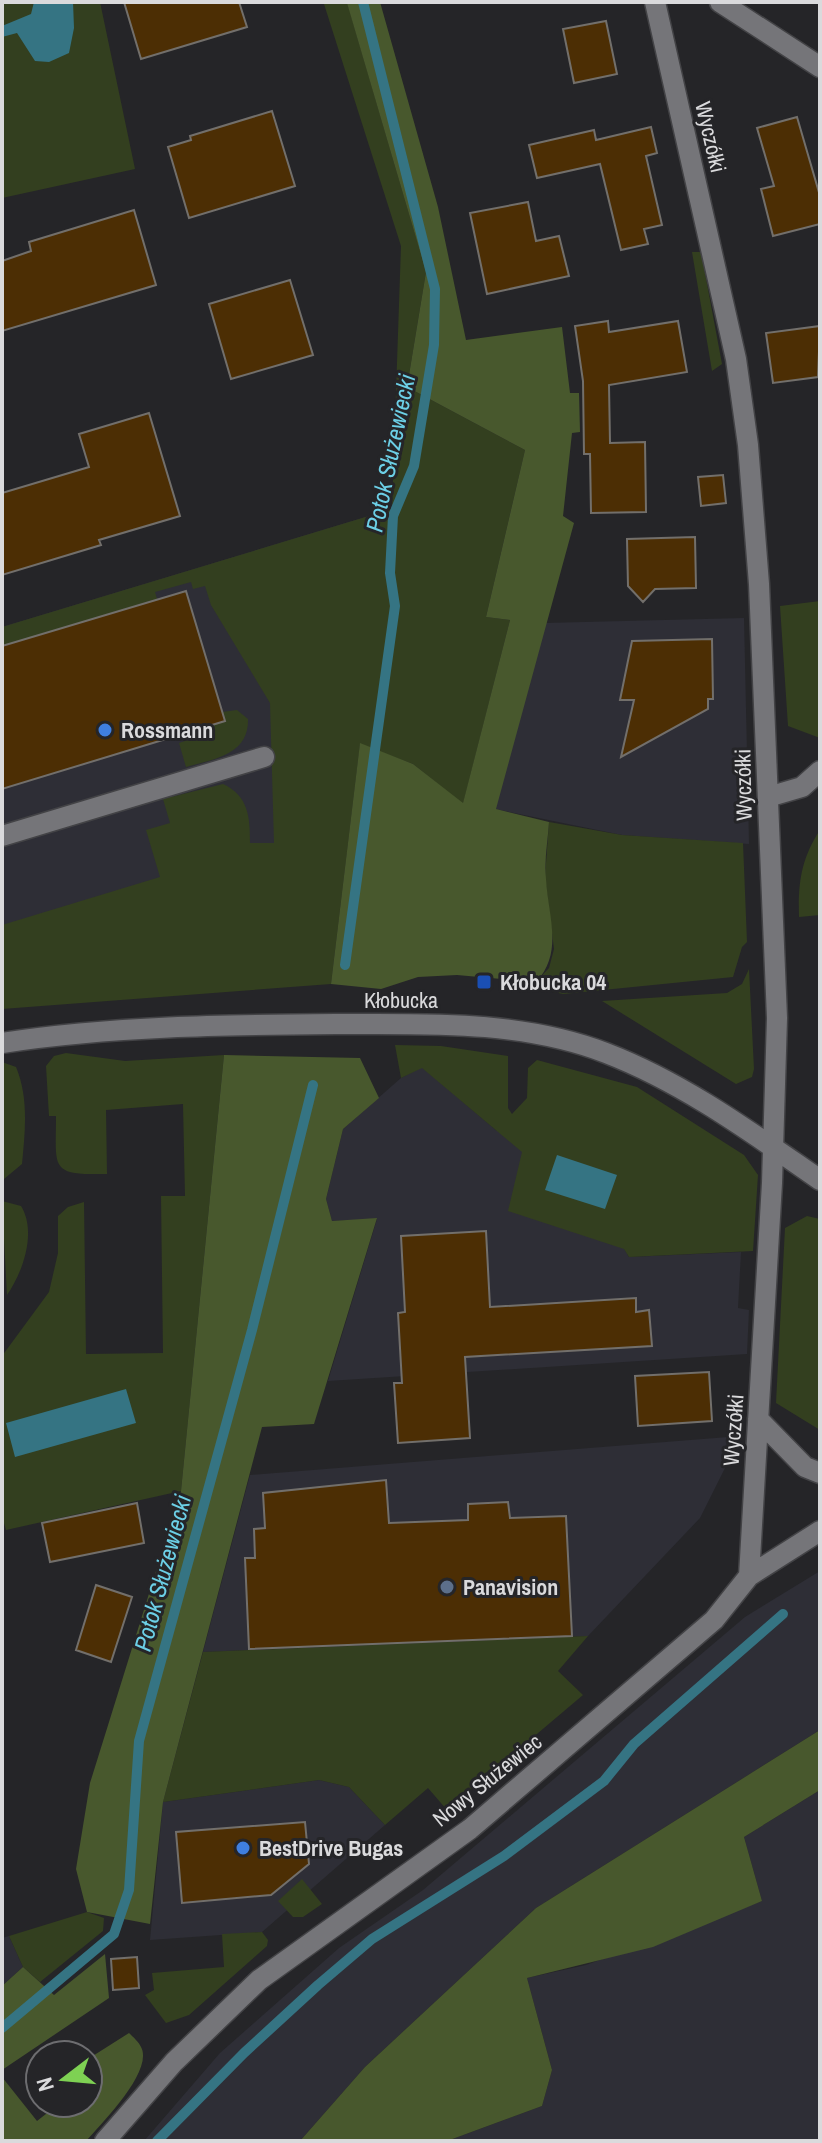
<svg xmlns="http://www.w3.org/2000/svg" width="822" height="2143" viewBox="0 0 822 2143" font-family="'Archivo Narrow',sans-serif">
<style>
.built{fill:#2e2e36}
.green{fill:#333f1f}
.forest{fill:#48582d}
.water{fill:#357483}
.lines{fill:none;stroke-linecap:round;stroke-linejoin:round}
.stream{stroke:#357483;stroke-width:10}
.building{fill:#4c2e04;stroke:#726f6b;stroke-width:2}
.minor-casing{stroke:#434346;stroke-width:23}
.minor{stroke:#757579;stroke-width:20}
.shop-dot{fill:#3f7fe0;stroke:#252528;stroke-width:3}
.transit-dot{fill:#1a4fb4;stroke:#252528;stroke-width:3}
.service-dot{fill:#5c6f8a;stroke:#252528;stroke-width:3}
.labels{text-anchor:middle;stroke-width:6;stroke-linejoin:round;paint-order:stroke}
.street-label{font-size:22px;fill:#dadadc;stroke:#252528}
.poi-label{font-size:22px;font-weight:bold;fill:#dadadc;stroke:#252528;text-anchor:start}
.water-label{font-size:24px;font-style:italic;fill:#6ccfe6;stroke:#252528}
</style>
<rect width="100%" height="100%" fill="#252528"/>
<path class="built" d="M392,509L346,845L2,949V627Z
M744,618L749,844L622,835L495,809L545,623Z
M422,1067L497,1131L552,1125L629,1257L741,1252L738,1308L749,1310L747,1354L328,1381L377,1219L332,1221L326,1199L343,1129L401,1078Z
M741,1436L700,1518L588,1636L203,1652L250,1475Z
M820,1571V1730L536,1908L365,2067L300,2141H144L220,2053L339,1948L423,1890L745,1617Z
M319,1780L349,1787L385,1825L262,1932L150,1940L163,1802Z
M820,1790V2141H447L542,2106L552,2070L527,1978L586,1965L762,1901L744,1837Z
M9,1936L23,1967L2,1986V1938Z"/>
<path class="green" d="M2,2H100L135,169L2,198Z
M347,2L426,272L407,387L525,450L486,617L510,620L463,804L413,764L360,744L331,984L2,1009V925L160,877L146,830L170,823L163,799L223,784C249,796 250,818 250,843H274L270,703L211,605L205,586L193,589L191,582L155,592L157,599L2,646V627L392,509L401,246L324,4Z
M692,252H700L702,257L722,364L712,371Z
M820,601V738L788,726L780,606Z
M237,710L248,719C249,755 214,759 186,767L179,743L191,739L190,732L225,721L222,712Z
M549,822L622,835L743,843L747,942L742,947L733,977L563,994L535,988L536,982L549,968L554,949L545,877Z
M820,830V915L799,917C798,883 801,859 820,830Z
M749,969L754,1069L752,1077L736,1084L602,1001L727,993L742,984Z
M395,1045L441,1046L508,1056V1108L512,1114L527,1098L528,1068L537,1060L637,1087L744,1155L758,1175L753,1251L629,1257L624,1249L508,1211L522,1152L422,1068L401,1078Z
M66,1053L125,1061L224,1055L181,1491L6,1530L2,1516V1356L49,1292L58,1253V1216L68,1207L84,1202L86,1354L163,1353L161,1196H185L183,1104L106,1110L107,1174C49,1175 56,1169 56,1116H49L46,1066L54,1056Z
M2,1062L16,1067C29,1098 25,1132 22,1164L4,1179Z
M2,1201L21,1206C37,1232 23,1272 7,1295Z
M807,1216L820,1219V1430L776,1403L785,1228Z
M588,1636L558,1671L583,1695L447,1810L428,1788L385,1825L349,1787L319,1780L163,1802L203,1652Z
M302,1879L322,1904L303,1917H293L278,1901Z
M87,1912L104,1918L103,1931L40,1982L23,1967L9,1936Z
M262,1932L268,1940L267,1946L189,2015L166,2023L145,1995L154,1990L152,1973L224,1967L222,1934Z"/>
<path class="forest" d="M323,2H380L438,207L466,340L562,327L570,393H579L580,432L572,433L563,516L574,523L496,809L549,822C548,840 544,860 546,879C548,916 564,952 536,982L457,975L418,977L381,989L331,984L360,743L413,764L463,803L510,620L486,617L525,450L407,387L426,272L347,3Z
M224,1055L360,1058L379,1098L343,1129L326,1199L332,1221L377,1218L314,1424L262,1427L163,1802L150,1924L87,1912L76,1869L90,1783L181,1491Z
M820,1730V1790L744,1837L762,1901L653,1947L527,1978L552,2070L542,2106L447,2141H300L365,2067L536,1908Z
M105,1954L109,1998L2,2070V1986L23,1967L54,1995Z
M129,2033C133,2037 139,2042 141,2047C154,2071 101,2124 86,2141H2V2077L37,2121L60,2103H88V2081L98,2073L88,2059Z"/>
<path class="water" d="M34,2H73L74,28L69,53L49,62L35,61L17,33L2,37V26L31,14Z
M557,1155L617,1175L605,1209L545,1190Z
M126,1389L136,1423L15,1457L6,1423Z"/>
<g class="lines">
<path class="stream" d="M345,965L395,606L390,573L393,516L414,466L434,345L435,289L363,2
M2,2028L114,1934L129,1890L139,1741L252,1330L313,1085
M157,2141L244,2053L318,1985L372,1939L504,1856L604,1781L634,1744L783,1614"/>
</g>
<path class="building" d="M124,2H239L247,27L141,59Z
M606,21L617,74L574,83L563,29Z
M272,111L295,186L189,218L168,147L191,140L190,136Z
M797,117L820,196V224L773,236L761,189L774,186L757,128Z
M651,127L657,153L646,156L662,225L644,229L648,244L621,250L600,164L537,178L529,145L594,130L596,140Z
M528,202L536,241L559,236L569,276L487,294L470,213Z
M134,210L156,285L2,331V261L31,251L29,242Z
M290,280L313,355L231,379L209,304Z
M608,321L609,332L678,321L687,372L609,385L610,443L645,442L646,512L591,513L590,454H584L583,381L575,326Z
M820,326L818,377L773,383L766,333Z
M149,413L180,516L99,540L101,545L2,575V493L89,467L79,434Z
M723,475L726,503L701,506L698,477Z
M695,537L696,588L655,589L643,602L628,586L627,539Z
M186,591L225,721L2,789V646Z
M712,639L713,699H708V709L621,757L634,700H620L632,641Z
M486,1231L490,1307L636,1298V1312L649,1310L652,1346L465,1357L470,1438L398,1443L394,1383H402L398,1313L405,1312L401,1236Z
M709,1372L712,1421L638,1426L635,1376Z
M386,1480L389,1523L468,1520V1504L508,1502L510,1518L566,1516L572,1636L249,1649L245,1558H255L254,1529L265,1528L263,1493Z
M137,1503L144,1543L50,1562L42,1523Z
M96,1585L132,1597L111,1662L76,1650Z
M305,1822L309,1864L271,1895L182,1903L176,1832Z
M137,1957L139,1988L113,1990L111,1959Z"/>
<g class="lines">
<defs>
<path id="minor" d="M655,2L736,359L748,445L759,584L777,1018L772,1183L749,1576
M720,2L820,67
M768,797L802,787L820,771
M2,836L264,757
M2,1043C112,1026 225,1025 336,1024C425,1024 521,1020 606,1053C684,1083 752,1133 820,1180
M758,1419L805,1467L820,1473
M105,2141L174,2062L259,1980L470,1829L714,1620L749,1576L820,1531"/>
</defs>
<use href="#minor" class="minor-casing"/>
<use href="#minor" class="minor"/>
</g>
<g class="shop-dot">
<circle cx="105" cy="730" r="8"/>
<circle cx="243" cy="1848" r="8"/>
</g>
<rect class="transit-dot" x="476" y="974" width="16" height="16" rx="4"/>
<circle class="service-dot" cx="447" cy="1587" r="8"/>
<g class="labels">
<g class="street-label">
<text transform="translate(711 137) rotate(77)" y="8">Wyczółki</text>
<text transform="translate(743 785) rotate(-91)" y="8">Wyczółki</text>
<text x="401" y="1008">Kłobucka</text>
<text transform="translate(733 1430) rotate(-86)" y="8">Wyczółki</text>
<text transform="translate(487 1780) rotate(-39)" y="8">Nowy Służewiec</text>
</g>
<g class="poi-label">
<text x="121" y="738">Rossmann</text>
<text x="500" y="990">Kłobucka 04</text>
<text x="463" y="1595">Panavision</text>
<text x="259" y="1856">BestDrive Bugas</text>
</g>
<g class="water-label">
<text transform="translate(391 453) rotate(-78)" y="8">Potok Służewiecki</text>
<text transform="translate(163 1573) rotate(-75)" y="8">Potok Służewiecki</text>
</g>
</g>
<rect width="822" height="2143" fill="none" stroke="#dadadc" stroke-width="8"/>
<g transform="translate(64 2079) rotate(254)"><circle r="38" fill="#252528" stroke="#6d6d70" stroke-width="2"/>
<path d="M0-6L14 30L0 20L-14 30Z" fill="#7ed153"/>
<text y="-12" font-size="22" font-weight="bold" text-anchor="middle" fill="#dadadc">N</text>
</g>
</svg>
